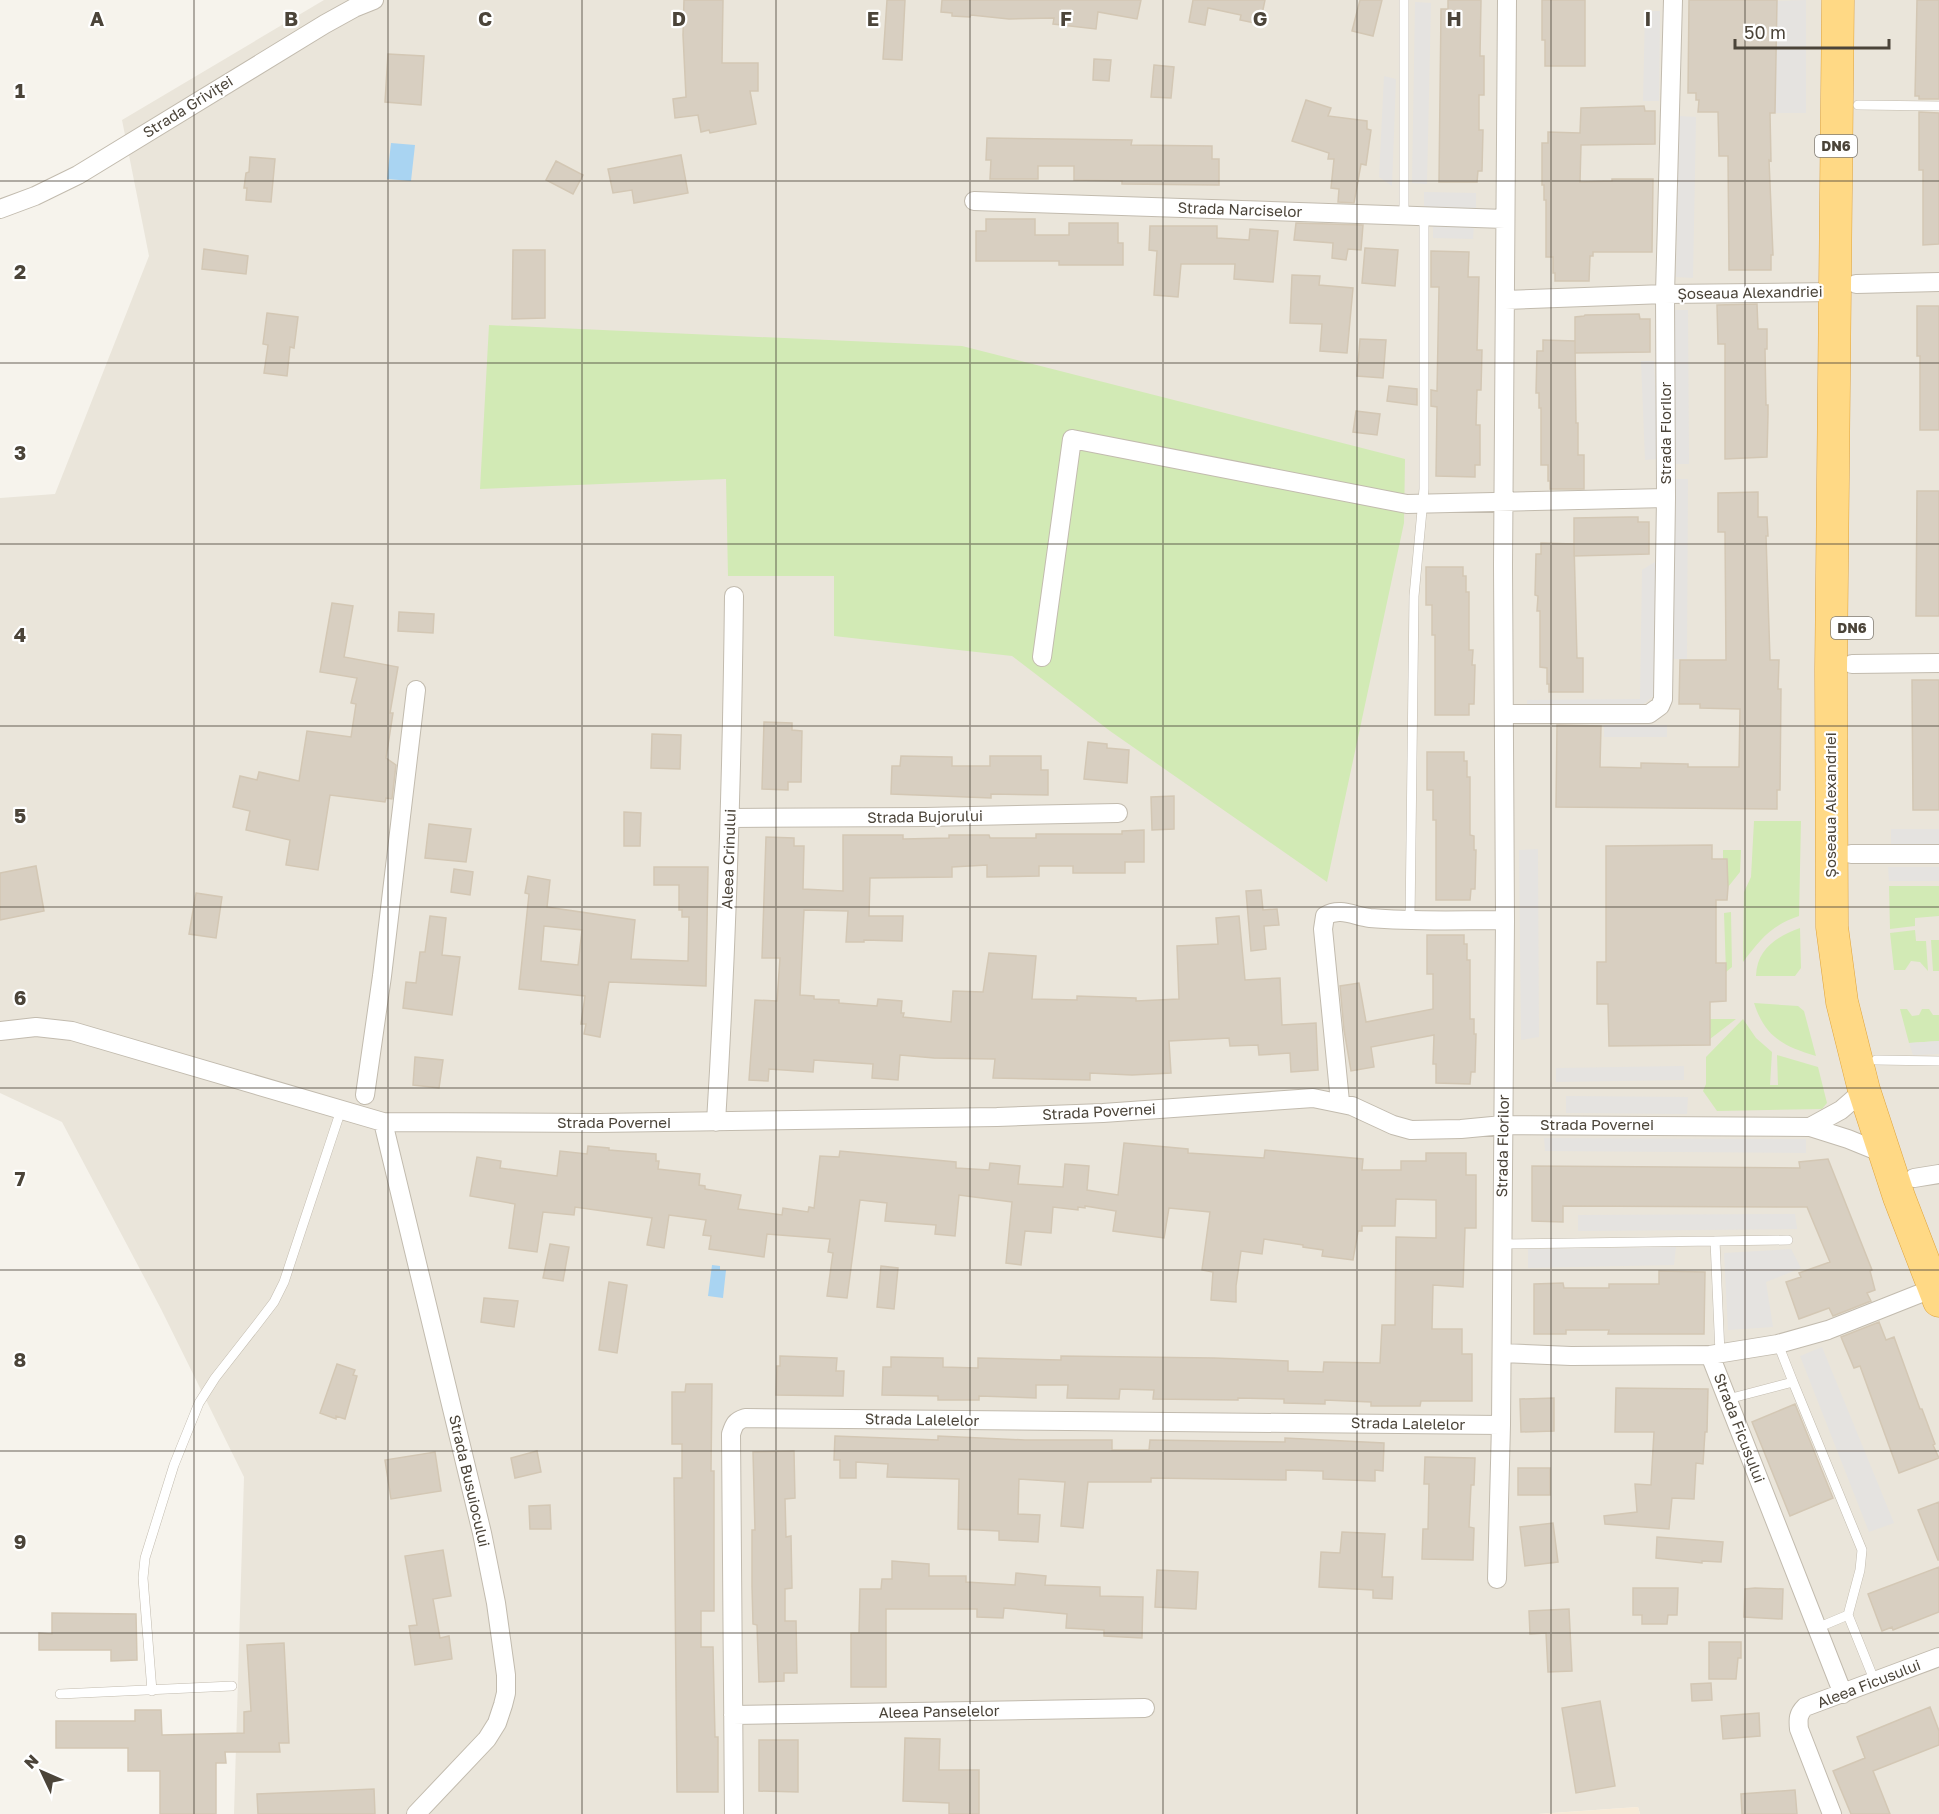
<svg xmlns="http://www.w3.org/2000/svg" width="1939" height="1814" viewBox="0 0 1939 1814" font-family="'Golos Text',sans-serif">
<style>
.residential{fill:#eae5da}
.commercial{fill:#f7ead8}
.green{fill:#d2eab5}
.parking{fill:#e5e3e0}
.water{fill:#a9d4f2}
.building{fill:#d8cfc1;stroke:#d3c7b4;stroke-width:1.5;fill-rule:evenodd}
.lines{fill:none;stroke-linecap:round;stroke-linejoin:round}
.service-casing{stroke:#c2bbae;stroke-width:10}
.minor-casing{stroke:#c2bbae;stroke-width:20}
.trunk-casing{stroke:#e0a43c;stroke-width:33}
.service{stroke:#fff;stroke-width:9}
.minor{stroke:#fff;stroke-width:18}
.trunk{stroke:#ffd985;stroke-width:32}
.grid{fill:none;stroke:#4b4439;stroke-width:1.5;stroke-opacity:0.55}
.labels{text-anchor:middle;stroke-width:4.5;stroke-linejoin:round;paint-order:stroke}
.shield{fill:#fff;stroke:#817c74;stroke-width:1.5}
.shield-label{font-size:14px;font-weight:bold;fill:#4b4439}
.street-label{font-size:15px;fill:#4b4439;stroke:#fff}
.grid-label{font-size:20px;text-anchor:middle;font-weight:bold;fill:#4b4439;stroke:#fff;stroke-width:4.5;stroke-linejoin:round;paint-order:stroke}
</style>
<rect width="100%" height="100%" fill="#f6f3ec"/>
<path class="residential" d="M324,0H1939V1814H1640L1638,1807L1538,1814H234L244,1477L161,1309L62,1122L0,1093V498L55,494L149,256L122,120Z"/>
<path class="commercial" d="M1638,1807L1640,1814H1538Z"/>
<path class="green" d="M489,325L962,346L1405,459L1404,523L1327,882L1110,731L1012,656L834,636V576H728L726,479L480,489Z
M1754,821H1801L1799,916C1770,926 1761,939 1743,962L1744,892L1751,877Z
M1723,850H1741L1740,872L1728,887L1727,859H1723Z
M1889,886H1939V916L1915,918V926L1890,929Z
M1731,912L1732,967L1726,972L1724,913Z
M1800,928L1801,968L1795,976H1756C1757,949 1776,937 1800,928Z
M1915,930L1916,941H1926L1928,971L1920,962L1911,961L1905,970H1894L1890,933Z
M1931,940H1939V971H1933Z
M1754,1003L1798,1006L1804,1011L1816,1056C1783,1046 1765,1037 1754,1003Z
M1900,1009H1907L1912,1016L1919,1015L1922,1009H1929L1933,1015H1939V1041L1909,1043Z
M1710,1019H1736L1710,1039Z
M1743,1019L1756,1038L1772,1052L1770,1085H1778L1777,1055L1818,1067L1827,1103L1822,1109L1717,1111L1703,1091L1706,1084V1057Z"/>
<path class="parking" d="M1806,0V113H1775L1777,1Z
M1415,2L1431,3L1427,184L1412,183Z
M1645,11H1660L1659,101H1643Z
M1384,76L1396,79L1392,186L1379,177Z
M1679,116L1696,117L1693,278L1676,277Z
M1424,192L1476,193V211L1424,210Z
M1433,224L1474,225L1473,239L1433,238Z
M1673,310H1688L1689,464H1673Z
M1641,361H1654L1658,459L1645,460Z
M1674,479H1688L1687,659H1673Z
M1658,560L1657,693L1640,707L1527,708V700L1640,699L1642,570Z
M1604,725H1667V737H1604Z
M1891,829H1939V844H1891Z
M1538,849L1539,1037L1521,1040L1519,850Z
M1888,867H1939V881H1889Z
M1939,1041V1054L1913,1055L1909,1043Z
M1684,1066V1080L1556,1082V1068Z
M1566,1096L1688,1097L1687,1114L1566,1113Z
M1544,1138L1806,1139V1153L1545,1151Z
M1795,1214L1797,1229L1578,1231V1215Z
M1676,1247L1674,1265L1528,1268V1249Z
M1791,1249L1801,1268L1766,1282L1773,1327L1728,1330L1724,1253Z
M1822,1347L1894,1523L1869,1532L1800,1356Z"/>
<path class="water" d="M391,143L415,145L411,181L387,179Z
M712,1265L720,1266V1270H726L723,1298L708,1296Z"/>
<path class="building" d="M684,0H723L722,63H758V91H750L756,124L710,133L709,130L701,132L698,115L675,118L673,99L686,97L683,35Z
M887,0H905L902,60L883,59Z
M942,0H1141L1137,19L1098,12L1096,29L1053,24L1054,18L1009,19L971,15L970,17L952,16V13L941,12Z
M1193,0H1265L1260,24L1240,20L1241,15L1208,8L1205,25L1189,22Z
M1360,0H1382L1373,36L1352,31Z
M1448,0H1481L1480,56H1484V95H1479V130H1483L1482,171H1478L1477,182H1439L1441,9H1448Z
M1542,0H1585V66H1545V40H1542Z
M1689,0H1777L1775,113H1770L1771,161L1769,160L1773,255H1771V270H1729L1728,156H1719L1718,112H1698L1699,100H1696V93H1688Z
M1917,0H1939V99H1919V96H1915Z
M388,54L424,56L421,105L385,102Z
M1094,59L1111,60L1109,81L1093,80Z
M1154,65L1174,67L1171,98L1151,97Z
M1306,100L1331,108L1328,116L1367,121V129L1371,130L1366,165L1361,164L1354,203L1338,202L1339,189L1331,188L1334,159H1328L1329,153L1292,141Z
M1644,106L1645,111H1655V144L1581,145L1580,182L1612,181V179H1653L1652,252H1593V256H1590L1589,281H1555V273H1553V257H1546V200H1544V185H1542V143H1548V132L1580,133L1581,108Z
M1919,112L1939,113V244L1923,245V170H1919Z
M987,138L1132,140L1131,145L1212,146V159H1219V185L1122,184V181L1074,180V166H1038V179H990L991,160H986Z
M681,155L688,193L634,203L632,190L613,193L608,169Z
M250,157L275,159L271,202L246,200L247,188H244L246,173L249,172Z
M556,161L583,175L573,194L546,180Z
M986,219H1035V235H1069V223H1118V243H1123V265H1059V261H976V231H986Z
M1296,223L1363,225L1361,250L1348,249L1346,260L1332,258L1333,243L1294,240Z
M1150,226H1217V238L1249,240L1250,229L1278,231L1273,282L1234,279L1235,264H1181L1178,297L1154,295L1157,251L1149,250Z
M1365,248L1398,250L1395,286L1362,283Z
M204,249L248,256L246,274L202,269Z
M513,250H545V318L512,319Z
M1431,251L1469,252L1468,277H1479L1477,350H1482L1481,390H1477L1476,425H1480V465H1475V477L1436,476L1437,407L1431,406V390L1437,391L1439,287H1431Z
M1292,275L1320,276L1319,285L1353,288L1347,353L1320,351L1322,324L1290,323Z
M1757,304L1758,329H1767V349H1765L1766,405H1768V414L1767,457L1725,459V344H1718L1717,305Z
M1917,306H1939V430H1920V356H1917Z
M267,313L298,317L294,348L290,347L287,376L264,373L268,345L263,344Z
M1639,314L1640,319H1650V352L1575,353V317L1584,316L1585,315Z
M1360,339L1386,340L1383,378L1357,376Z
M1543,340L1575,341L1576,423H1578V455H1584V489H1550V481H1548V465H1541V408H1539V393H1536L1537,351H1543Z
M1389,386L1417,389V405L1387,401Z
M1356,411L1380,414L1377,435L1353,432Z
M1917,491H1939V616H1916Z
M1758,492V517H1767L1768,536H1766L1770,660H1779L1778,689H1781L1780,790H1777V809L1556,807L1557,725L1601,726L1600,767L1641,768V763L1688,764V767H1739L1740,709L1700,708V704H1679L1680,660H1726L1725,532H1718V493Z
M1630,517H1638V522H1649V554L1574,556V518Z
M1541,543L1574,544L1577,658H1583V692H1549V684H1547V668L1540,667V611H1537L1538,596L1535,595L1536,554H1541Z
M1426,567H1463V576H1466V592H1469V650H1473L1472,665H1475L1474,704H1469V715H1435V635H1432V605H1426Z
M332,603L353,606L344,657L398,667L390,713H393L386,758L396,765L392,799L386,798L385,802L330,795L318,870L286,865L290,840L246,830L250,811L233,807L240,776L257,780L259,772L299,781L307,731L351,737L356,704L351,703L357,678L320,672Z
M399,612L434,614L433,633L398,631Z
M1912,680H1939V810H1913Z
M764,722L792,723V730L802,731L801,782H788V790L762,789Z
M652,734L681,735L680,769L651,768Z
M1088,742L1107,744V748L1129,750L1127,783L1084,779Z
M1427,752H1464V761H1467V777H1470V835L1474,836V850H1476L1475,889H1471L1470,900H1436V820H1433V790H1427Z
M901,756L952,757V766H990V756H1041V770H1048V795L991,794V798L891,794L892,766H900Z
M1174,796V829L1152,830L1151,797Z
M624,812L641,813L640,846H624Z
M429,824L471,829L466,862L425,858Z
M1144,830V862H1125V873H1073V866H1039V876L987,877V865L952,867V877L870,878L869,916H903L902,941L864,940V942H846L848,911L804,910L800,995L814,996V999L839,1000V1003L877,1006L878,999L902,1001L901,1013H904L903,1017L951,1022L953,991L983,992L989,953L1036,956L1032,999L1077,1000V996L1136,998V1001L1179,999L1177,946L1218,944L1216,918L1239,916L1245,980L1280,978L1282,1025L1316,1023L1318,1070L1291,1072L1290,1053L1259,1055L1258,1045L1230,1046L1229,1038L1169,1041L1171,1073L1132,1075L1090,1073V1080L993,1078L995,1059L934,1058L900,1055L898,1080L872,1078L873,1064L814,1060L813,1072L769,1069L768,1081L749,1080L755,1000L777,1001L780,958H762L766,837L794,838V846H804L803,889L843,891V835H903V839L949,838V835H989L990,838H1036V834H1122V831Z
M1712,845V859H1727L1728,887L1727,900H1716V963H1726V1001L1710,1002V1045L1609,1046L1608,1004H1597V962H1606V846Z
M36,866L44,911L0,920V873Z
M654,867H708L706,986L609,982L600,1037L584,1034L586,1024H581L585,996L519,989L529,894L525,893L528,876L550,880L547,907L635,920L631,959L688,961L689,917H682V910H679V885H654ZM544,926L582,930L578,965L541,961Z
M454,869L473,872L470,895L451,892Z
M1261,890L1263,910L1277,909L1279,925L1264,926L1266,949L1251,951L1246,891Z
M196,893L222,897L216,938L189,934Z
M430,916L446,918L442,955L460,957L452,1015L403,1008L406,982L416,983L420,952H425Z
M1427,935H1464V944H1467V960H1470V1019H1474V1034H1476L1475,1072H1471L1470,1084L1436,1083V1064H1433L1434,1035L1371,1047L1374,1067L1351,1071L1344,1030L1340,986L1359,983L1366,1022L1433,1009V974H1427Z
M415,1057L443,1060L439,1088L413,1085Z
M1124,1143L1188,1149V1153L1264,1158L1265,1150L1363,1159L1362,1170H1401V1161H1426V1153H1466V1175H1476V1228H1465L1463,1287L1433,1285L1432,1329H1462V1354H1472V1401H1421L1420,1406H1371V1402L1325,1400V1404L1284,1403V1399L1238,1398V1400L1153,1399L1154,1390L1120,1389L1119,1399L1067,1398L1068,1385H1036V1398L979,1396V1400H938V1396L882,1395L883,1367H891V1357L943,1358V1367L978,1368V1358L1061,1360V1356L1214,1358L1288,1361V1371L1323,1372L1324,1362L1380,1363L1382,1325H1395L1396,1237L1436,1238V1200L1396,1199L1395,1226H1362V1231H1358L1353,1260L1322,1256L1323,1250L1303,1247V1245L1264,1239L1262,1254L1241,1251L1236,1286V1302L1211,1300L1213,1272L1202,1270L1210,1212L1169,1208L1164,1238L1113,1231L1116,1211L1085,1206V1208L1078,1207V1210L1053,1207L1051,1233L1025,1231L1021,1265L1006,1263L1012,1202L959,1195L955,1236L935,1234L936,1225L885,1221L887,1203L860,1200L847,1298L827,1296L833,1253L828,1252L830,1239L767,1234L764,1257L709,1249L711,1236L703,1235L706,1220L669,1215L664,1248L647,1245L652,1218L575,1207L574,1215L543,1212L537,1252L509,1248L515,1204L470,1196L477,1157L501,1161L500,1168L557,1176L560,1151L587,1154L588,1146L609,1148V1150L656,1154V1161H659L658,1169L700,1174L699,1185L705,1186V1189L741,1195L738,1209L782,1215L783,1208L808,1212L809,1207L814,1208L820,1156L839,1157L840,1151L956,1162V1168L989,1170L990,1163L1020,1166L1018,1184L1063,1187L1065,1164L1089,1166L1087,1190L1118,1195Z
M1828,1159L1872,1270L1870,1271L1875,1290L1867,1293L1871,1301L1833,1316L1829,1308L1799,1319L1786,1282L1801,1277L1799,1273L1830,1262L1807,1207L1563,1206V1222L1532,1221V1166L1800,1168L1799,1162Z
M550,1244L569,1247L563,1281L543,1278Z
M881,1266L898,1268L894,1309L877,1307Z
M1659,1271L1705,1272L1704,1334H1608L1609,1330H1566V1334H1534V1284L1563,1283L1564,1288H1609V1284H1659Z
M609,1282L627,1285L617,1353L599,1350Z
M484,1298L518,1301L514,1327L481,1322Z
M1879,1322L1886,1340L1894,1337L1920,1409H1922L1935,1444L1933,1445L1939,1458L1899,1473L1860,1366L1854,1368L1841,1337Z
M780,1356L837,1358L836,1371H844L843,1396L776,1395L777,1366H780Z
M337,1364L355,1370L353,1375L357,1376L345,1419L336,1416V1419L320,1413Z
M686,1384H712L711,1471H714V1611H701V1647H713L715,1737H718V1792H677L674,1478H682V1444H672V1392H685Z
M1616,1388L1708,1389L1707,1432H1705L1703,1464L1696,1463L1694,1499L1672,1498L1669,1529L1605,1524L1604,1516L1637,1512L1635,1484L1651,1485L1654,1432H1615Z
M1554,1398V1431L1521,1432L1520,1399Z
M1795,1404L1833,1498L1790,1516L1752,1422Z
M835,1436L938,1440V1436L1025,1440H1112V1450H1149L1150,1440L1285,1442V1438L1384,1443L1383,1471L1375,1470V1481L1323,1479V1471L1286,1470V1480L1151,1478V1482H1088L1083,1528L1061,1526L1065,1482L1019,1479L1018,1514L1040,1515L1038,1542L999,1540V1531L958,1529L959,1479L887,1477L888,1464L856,1462V1478H840V1460H834Z
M537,1451L541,1472L515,1478L511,1458Z
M794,1451L795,1498L785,1499L786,1537L791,1536L792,1588L785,1589V1621H796L797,1673H784V1681L759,1682L757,1625L753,1624L752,1586V1530H755L753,1452Z
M435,1452L441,1491L391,1499L385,1460Z
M1425,1457L1475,1458L1474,1485H1471L1469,1527L1474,1528L1473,1560L1422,1559L1423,1529H1428L1429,1484H1424Z
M1518,1468H1550V1495H1518Z
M1939,1502V1560H1938L1918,1510Z
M550,1505L551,1529H530L529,1506Z
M1553,1523L1558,1562L1525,1566L1520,1527Z
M1342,1532L1385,1534L1382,1577H1393L1392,1599L1373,1598V1590L1319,1587L1321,1552L1340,1553Z
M1657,1537L1723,1542L1721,1562L1702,1561V1563L1656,1558Z
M443,1550L451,1596L433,1599L440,1638L449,1636L452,1659L415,1665L409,1626L417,1625L405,1556Z
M892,1561L929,1564V1576H966V1582L1015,1585L1016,1573L1046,1576L1045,1585L1100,1587V1596L1143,1597L1142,1638L1104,1636V1630L1066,1628L1067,1614L1004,1608L1003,1618L977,1617V1609H886V1687H851V1633H859L860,1589H881L882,1579H892Z
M1939,1567V1612L1893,1630L1892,1627L1882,1631L1868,1594Z
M1157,1570L1198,1572L1196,1609L1155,1607Z
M1633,1588H1678L1677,1615H1668L1667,1624H1642V1615H1633Z
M1755,1588L1783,1589L1782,1619L1744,1617L1745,1589Z
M1569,1609L1572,1671L1548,1672L1546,1633L1530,1634L1529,1611Z
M52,1613L136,1614L137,1660L111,1661V1650H39V1633L52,1634Z
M1709,1642H1741V1658H1738L1736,1679H1709Z
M284,1643L289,1743H279L280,1752H225L226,1763H216V1814H160V1771H128V1748H56V1721H135V1710H161L162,1735L244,1733V1712L251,1711L247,1645Z
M1711,1683L1712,1700L1692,1701L1691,1684Z
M1600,1701L1615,1786L1576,1793L1562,1708Z
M1930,1707L1939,1731V1745L1873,1771L1890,1814H1851L1833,1771L1865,1758L1857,1737Z
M1759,1713L1760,1736L1723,1739L1721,1716Z
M905,1738L940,1739L939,1770H979V1814H949V1803L903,1801Z
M759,1740H798V1792L759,1791Z
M374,1789L375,1814H258L257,1794Z
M1795,1790L1797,1814H1742L1741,1794Z"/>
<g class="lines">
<defs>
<path id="service" d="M1404,0V217
M1858,105L1939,106
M1410,921L1414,596L1424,489V217
M1876,1060L1939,1061
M1502,1244L1715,1241
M1720,1353L1715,1241L1788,1240
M1793,1382L1862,1550L1860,1570L1848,1615L1817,1628
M1728,1399L1793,1382L1778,1344
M1848,1615L1875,1682
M152,1691L143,1578L145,1558L174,1465L199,1403L215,1378L258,1323L274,1302L284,1282L341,1110
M60,1694L232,1686"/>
<path id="minor" d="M974,201L1505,219
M0,209L35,196L78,175L325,24L354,8L374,0
M1856,284L1939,282
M1505,300L1665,294L1835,292
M1042,657L1072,439L1407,504L1666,498
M1852,664L1939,663
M1504,714H1649L1660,706L1663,699L1666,498L1665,294L1673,0
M731,818L925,817L1118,813
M1851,854H1939
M0,1031L36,1027L72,1031L383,1122L599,1123L997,1117L1103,1113L1313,1098L1352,1106L1393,1125L1411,1130L1461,1129L1503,1125L1810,1127L1848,1139L1885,1154
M365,1095L382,976L416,690
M1340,1102L1323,929L1325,916C1340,907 1354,916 1370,918C1415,922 1460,920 1505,920
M383,1122L482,1533L496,1603L506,1675V1693L503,1705L497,1723L487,1739L416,1814
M716,1122C727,946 732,771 734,596
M1810,1127L1841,1110L1864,1090
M1914,1178L1939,1174
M1502,1353L1571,1356L1710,1355L1778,1344L1828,1330L1934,1288
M1710,1355L1843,1694
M1497,1579L1501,1425L1505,920L1503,565L1507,0
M733,1715L1145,1708
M734,1814L731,1434C734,1425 735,1421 745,1418L1501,1425
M1832,1814L1799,1729C1798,1719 1798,1714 1805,1707L1939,1657"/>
<path id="trunk" d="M1838,0L1831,670L1832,927L1842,1002L1864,1090L1899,1197L1939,1301"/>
</defs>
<use href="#service" class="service-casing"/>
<use href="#minor" class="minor-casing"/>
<use href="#trunk" class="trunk-casing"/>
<use href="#service" class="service"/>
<use href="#minor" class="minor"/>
<use href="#trunk" class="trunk"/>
</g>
<path class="grid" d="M194,0V1814M388,0V1814M582,0V1814M776,0V1814M970,0V1814M1163,0V1814M1357,0V1814M1551,0V1814M1745,0V1814M0,181H1939M0,363H1939M0,544H1939M0,726H1939M0,907H1939M0,1088H1939M0,1270H1939M0,1451H1939M0,1633H1939"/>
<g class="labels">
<g class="shield">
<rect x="1815" y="135" width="42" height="22" rx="4.5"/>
<rect x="1831" y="617" width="42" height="22" rx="4.5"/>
</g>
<g class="shield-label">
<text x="1836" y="151">DN6</text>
<text x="1852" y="633">DN6</text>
</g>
<g class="street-label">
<text transform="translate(188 107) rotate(-32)" y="5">Strada Griviței</text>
<text transform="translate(1240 210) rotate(2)" y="5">Strada Narciselor</text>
<text transform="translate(1750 293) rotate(-1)" y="5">Șoseaua Alexandriei</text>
<text transform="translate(1666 433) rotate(-90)" y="5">Strada Florilor</text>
<text transform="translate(1831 805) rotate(-90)" y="5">Șoseaua Alexandriei</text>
<text transform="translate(925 817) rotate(-1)" y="5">Strada Bujorului</text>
<text transform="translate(729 859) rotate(-88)" y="5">Aleea Crinului</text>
<text transform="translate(1099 1112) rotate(-3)" y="5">Strada Povernei</text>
<text x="614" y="1128">Strada Povernei</text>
<text x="1597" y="1130">Strada Povernei</text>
<text transform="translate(1503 1146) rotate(-89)" y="5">Strada Florilor</text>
<text transform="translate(922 1420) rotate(1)" y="5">Strada Lalelelor</text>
<text transform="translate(1408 1424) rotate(1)" y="5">Strada Lalelelor</text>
<text transform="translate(1739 1428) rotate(69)" y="5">Strada Ficusului</text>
<text transform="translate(469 1481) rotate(77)" y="5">Strada Busuiocului</text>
<text transform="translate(1869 1684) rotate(-21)" y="5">Aleea Ficusului</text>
<text transform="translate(939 1712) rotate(-1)" y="5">Aleea Panselelor</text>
</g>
</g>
<g class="grid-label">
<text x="97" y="26">A</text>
<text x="291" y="26">B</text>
<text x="485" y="26">C</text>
<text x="679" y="26">D</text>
<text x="873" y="26">E</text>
<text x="1066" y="26">F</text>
<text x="1260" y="26">G</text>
<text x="1454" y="26">H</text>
<text x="1648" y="26">I</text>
<text x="20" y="98">1</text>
<text x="20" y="279">2</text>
<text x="20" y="460">3</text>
<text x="20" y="642">4</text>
<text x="20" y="823">5</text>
<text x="20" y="1005">6</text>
<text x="20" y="1186">7</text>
<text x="20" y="1367">8</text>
<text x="20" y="1549">9</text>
</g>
<g transform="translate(42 1772) rotate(314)" stroke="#ffffff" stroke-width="4.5" paint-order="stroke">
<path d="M0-4.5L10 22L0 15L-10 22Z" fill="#4b4439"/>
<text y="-9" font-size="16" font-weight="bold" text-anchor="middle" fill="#4b4439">N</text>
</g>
<path d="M1735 39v9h154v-9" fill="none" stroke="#4b4439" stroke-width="3"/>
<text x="1744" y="39" font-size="18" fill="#4b4439" stroke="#ffffff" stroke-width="4.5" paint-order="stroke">50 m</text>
</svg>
